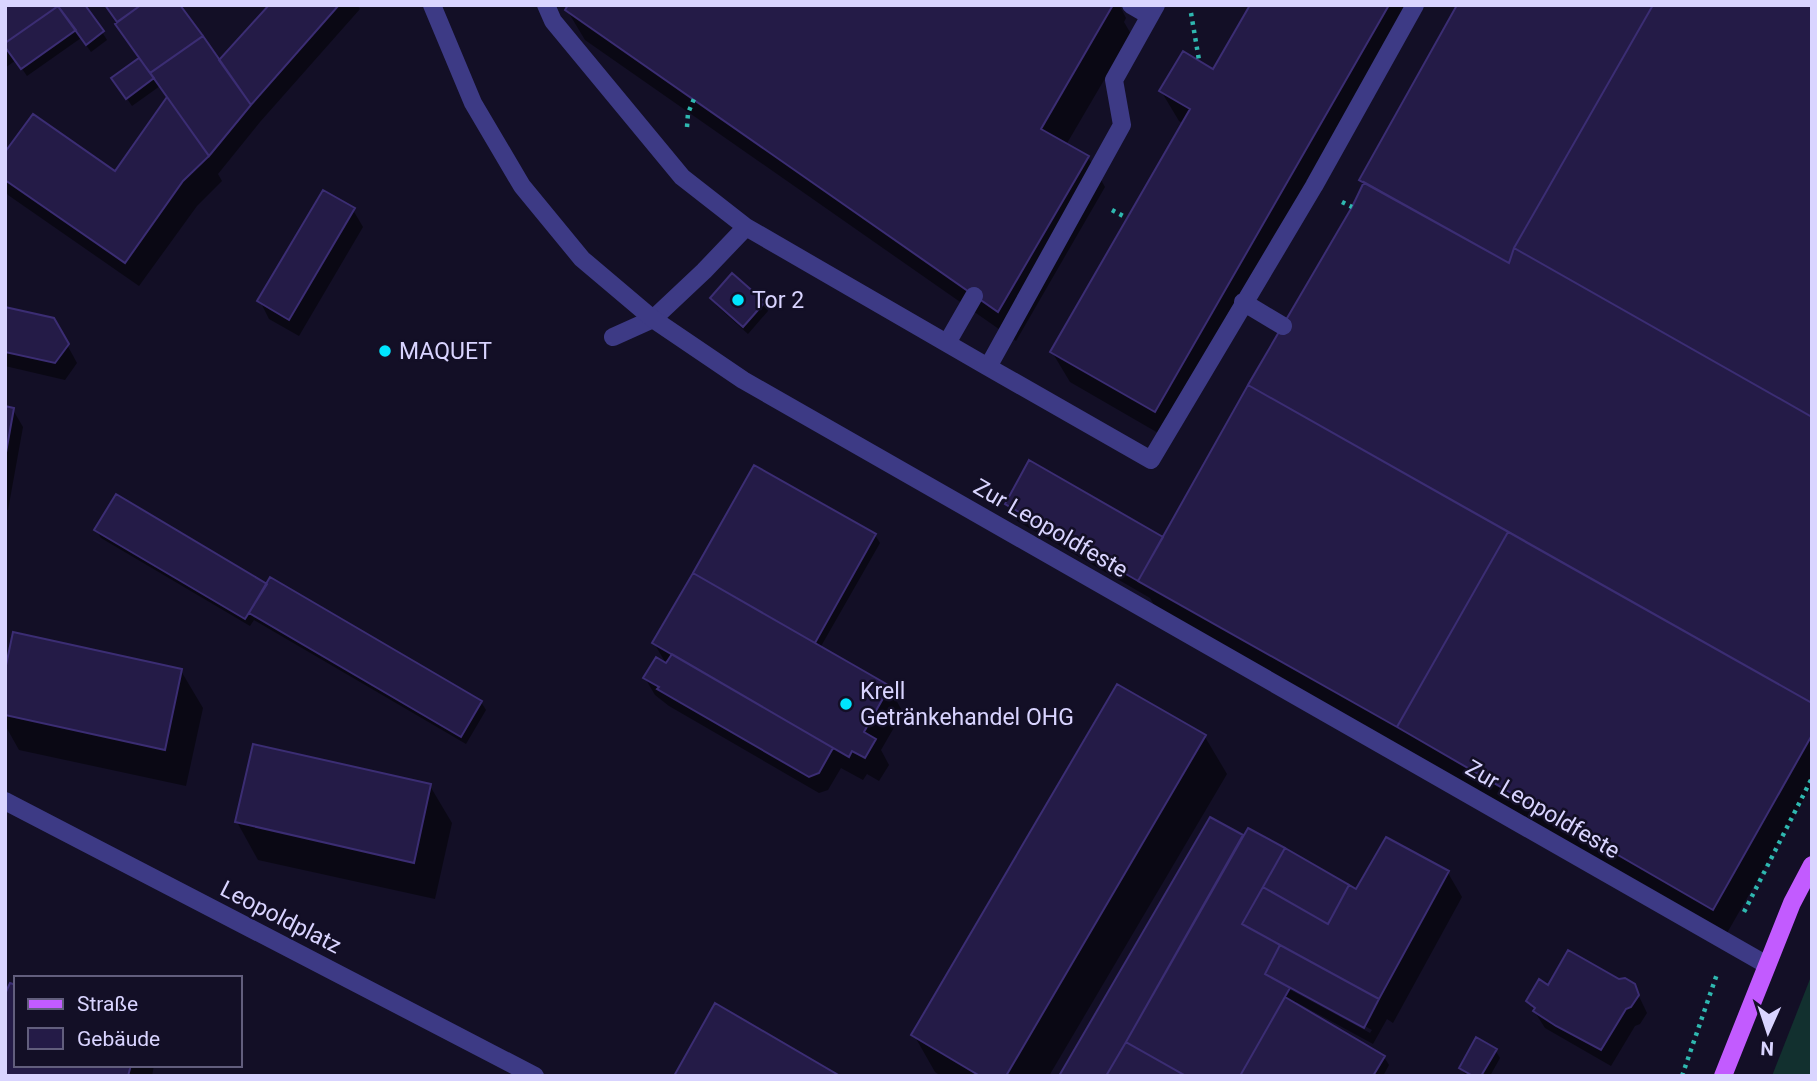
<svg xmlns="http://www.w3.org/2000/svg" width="1817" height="1081" viewBox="0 0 1817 1081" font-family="Roboto,sans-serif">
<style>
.green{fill:#12302f}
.shadow{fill:#0007;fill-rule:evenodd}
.building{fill:#241b47;stroke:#3b2d73;stroke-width:2}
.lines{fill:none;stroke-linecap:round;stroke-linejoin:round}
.path{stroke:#2fb8b0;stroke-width:4.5;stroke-dasharray:3.5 5;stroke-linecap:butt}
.lane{stroke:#3d3a85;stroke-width:18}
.street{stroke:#3d3a85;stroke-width:18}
.primary{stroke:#c25bff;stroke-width:18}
.poi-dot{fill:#00e5ff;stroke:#130f26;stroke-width:2.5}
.labels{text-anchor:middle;stroke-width:5;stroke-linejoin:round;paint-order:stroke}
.poi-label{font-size:23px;fill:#d9d4ff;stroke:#130f26;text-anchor:start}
.street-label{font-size:23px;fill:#d9d4ff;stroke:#130f26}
</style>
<rect width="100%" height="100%" fill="#130f26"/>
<path class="green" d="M1812,974V1076H1772Z"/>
<path class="shadow" d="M5,5L102,32L107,40L91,52L81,38L27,76L16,60L5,68Z
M104,5H178L219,63L271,5H357L360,9L260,122L218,174L222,181L197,206L139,286L8,195L5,190V155L116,174L169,98L160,86L132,106L113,78L141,59Z
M570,5H1128L1126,10L1120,6L1126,18L1124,22L1131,34L1066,145L1088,157L1105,187L1016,341L585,40L567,10Z
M1252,5H1424L1172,441L1070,382L1052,352L1184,124L1179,121L1161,91L1214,71Z
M1812,5V785L1727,933L1154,605L1150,598L1017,521L1007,504L1163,541L1354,208L1364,185L1361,180Z
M353,210L363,227L299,336L269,319L260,301Z
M712,298L764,303L768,311L748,334L717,306Z
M5,309L53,319L77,363L65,380L5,366Z
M5,408L13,410L23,427L8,510L5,509Z
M96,530L268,586L481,702L486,710L466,744L254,620L250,626L101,538Z
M875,535L880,543L820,648L889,688L903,712L881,750L889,765L879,781L867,774L863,780L841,768L828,790L819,793L669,706L655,695L645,678L668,667L654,643Z
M181,671L203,708L186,786L19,750L5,725V678Z
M1118,687L1205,737L1227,774L1049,1076H941L935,1072L914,1035Z
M430,786L452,823L435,899L258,860L237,822Z
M1211,819L1244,838L1248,830L1357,892L1448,873L1462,897L1393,1023L1387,1019L1373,1044L1296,1002L1299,1007L1384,1057L1389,1065L1383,1076H1061ZM1285,983L1372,1030L1370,1033L1285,987Z
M1618,981L1634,986L1647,1013L1640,1024L1635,1026L1611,1066L1545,1028L1528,1001L1549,987Z
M1495,1050L1500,1058L1490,1076H1466L1461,1068Z
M16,1065H154L152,1076H5Z"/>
<path class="building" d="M5,5H57L58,6L5,43Z
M57,5H85L104,31L86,45Z
M105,5H141L117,22Z
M141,5H180L203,36L150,73L115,24Z
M269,5H339L251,105L219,60Z
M568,5H1113L1041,129L1089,156L998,312L565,10Z
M1250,5H1389L1155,412L1050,352L1190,109L1159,91L1183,51L1213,69Z
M1457,5H1653L1514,248L1509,263L1359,180Z
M1653,5H1812V417L1514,248Z
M58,6L76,30L21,69L5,47V43Z
M203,36L251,105L209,156L150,73Z
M139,58L154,78L126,99L111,78Z
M167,97L209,156L183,181L125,263L5,180V152L33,114L115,171Z
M1364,182L1509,263L1514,248L1812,417V703L1248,385L1352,207Z
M323,190L355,208L289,320L257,301Z
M732,273L765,302L743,327L710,298Z
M5,307L54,318L69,344L55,363L5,352Z
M1248,385L1508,532L1397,727L1138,581Z
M5,406L14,408L5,458Z
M1029,460L1163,537L1138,581L1005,504Z
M754,465L876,534L815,643L693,573Z
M116,494L267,584L245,619L94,530Z
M1508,532L1812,703V735L1713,910L1397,727Z
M693,573L890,686L864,732L876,739L865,758L852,751L849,757L652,643Z
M270,577L482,701L461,737L249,613Z
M13,632L182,669L165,750L5,715V670Z
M672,654L833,748L819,773L809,777L657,689L659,687L643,678L656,657L666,663Z
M1117,684L1206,735L1006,1076H980L911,1035Z
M253,744L431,784L414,863L235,822Z
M1210,817L1243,835L1126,1042L1106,1076H1059Z
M1248,828L1285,848L1242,924L1280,945L1265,974L1290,988L1240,1076H1186L1126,1042Z
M1386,837L1449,871L1379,999L1242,924L1263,887L1328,924L1349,885L1356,889Z
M1285,848L1349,885L1328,924L1263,887Z
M1280,945L1379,999L1364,1028L1265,974Z
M1568,950L1619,979L1625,978L1635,984L1639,995L1631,1007L1626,1009L1601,1050L1556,1026L1533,1011L1535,1008L1526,1001L1539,979L1548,985Z
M10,983L16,985V1065H131L128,1076H5V994Z
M1285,997L1385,1056L1373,1076H1240Z
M715,1003L840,1076H674Z
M1476,1037L1497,1049L1481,1076H1473L1459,1068Z
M1126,1042L1186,1076H1106Z"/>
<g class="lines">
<path class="path" d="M1191,13L1199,60
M687,127L688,113L694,99
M1342,202L1352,207
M1112,210L1127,218
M1744,912L1812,778
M1682,1076L1717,974"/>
<path class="lane" d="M546,5L553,21L682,177L746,227L988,367
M1131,5L1150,16
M1156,5L1114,80L1122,125L988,367L1151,460L1314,186L1415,5
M1243,302L1283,326
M613,337L653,319L704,271L746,227
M947,343L974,296"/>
<path class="street" d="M432,5L473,103L522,186L582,259L653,319L743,380L1767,965
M5,801L535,1076"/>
<path class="primary" d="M1723,1076L1792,903L1812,865"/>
</g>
<g class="poi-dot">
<circle cx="738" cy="300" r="7"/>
<circle cx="385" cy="351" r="7"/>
<circle cx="846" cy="704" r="7"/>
</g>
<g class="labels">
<g class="poi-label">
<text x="752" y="308">Tor 2</text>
<text x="399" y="359">MAQUET</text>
<text x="860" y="699">Krell<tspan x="860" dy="26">Getränkehandel OHG</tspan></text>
</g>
<g class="street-label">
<text transform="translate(1051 528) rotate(30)" y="8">Zur Leopoldfeste</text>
<text transform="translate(1543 809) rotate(30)" y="8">Zur Leopoldfeste</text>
<text transform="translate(281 917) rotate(27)" y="8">Leopoldplatz</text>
</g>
</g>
<rect width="1817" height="1081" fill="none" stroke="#d9d4ff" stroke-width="14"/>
<rect x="14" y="976" width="228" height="91" fill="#130f26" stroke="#625e7d" stroke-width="2"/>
<rect x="28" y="999" width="35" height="10" fill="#c25bff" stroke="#625e7d" stroke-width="2"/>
<text x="77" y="1011" font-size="21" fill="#d9d4ff">Straße</text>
<rect x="28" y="1028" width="35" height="21" fill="#241b47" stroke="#625e7d" stroke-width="2"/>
<text x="77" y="1046" font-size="21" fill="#d9d4ff">Gebäude</text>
<g transform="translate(1768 1032) rotate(183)" stroke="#130f26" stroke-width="5" paint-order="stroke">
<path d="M0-5L12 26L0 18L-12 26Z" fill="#d9d4ff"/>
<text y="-10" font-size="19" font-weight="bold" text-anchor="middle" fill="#d9d4ff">N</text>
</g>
</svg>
